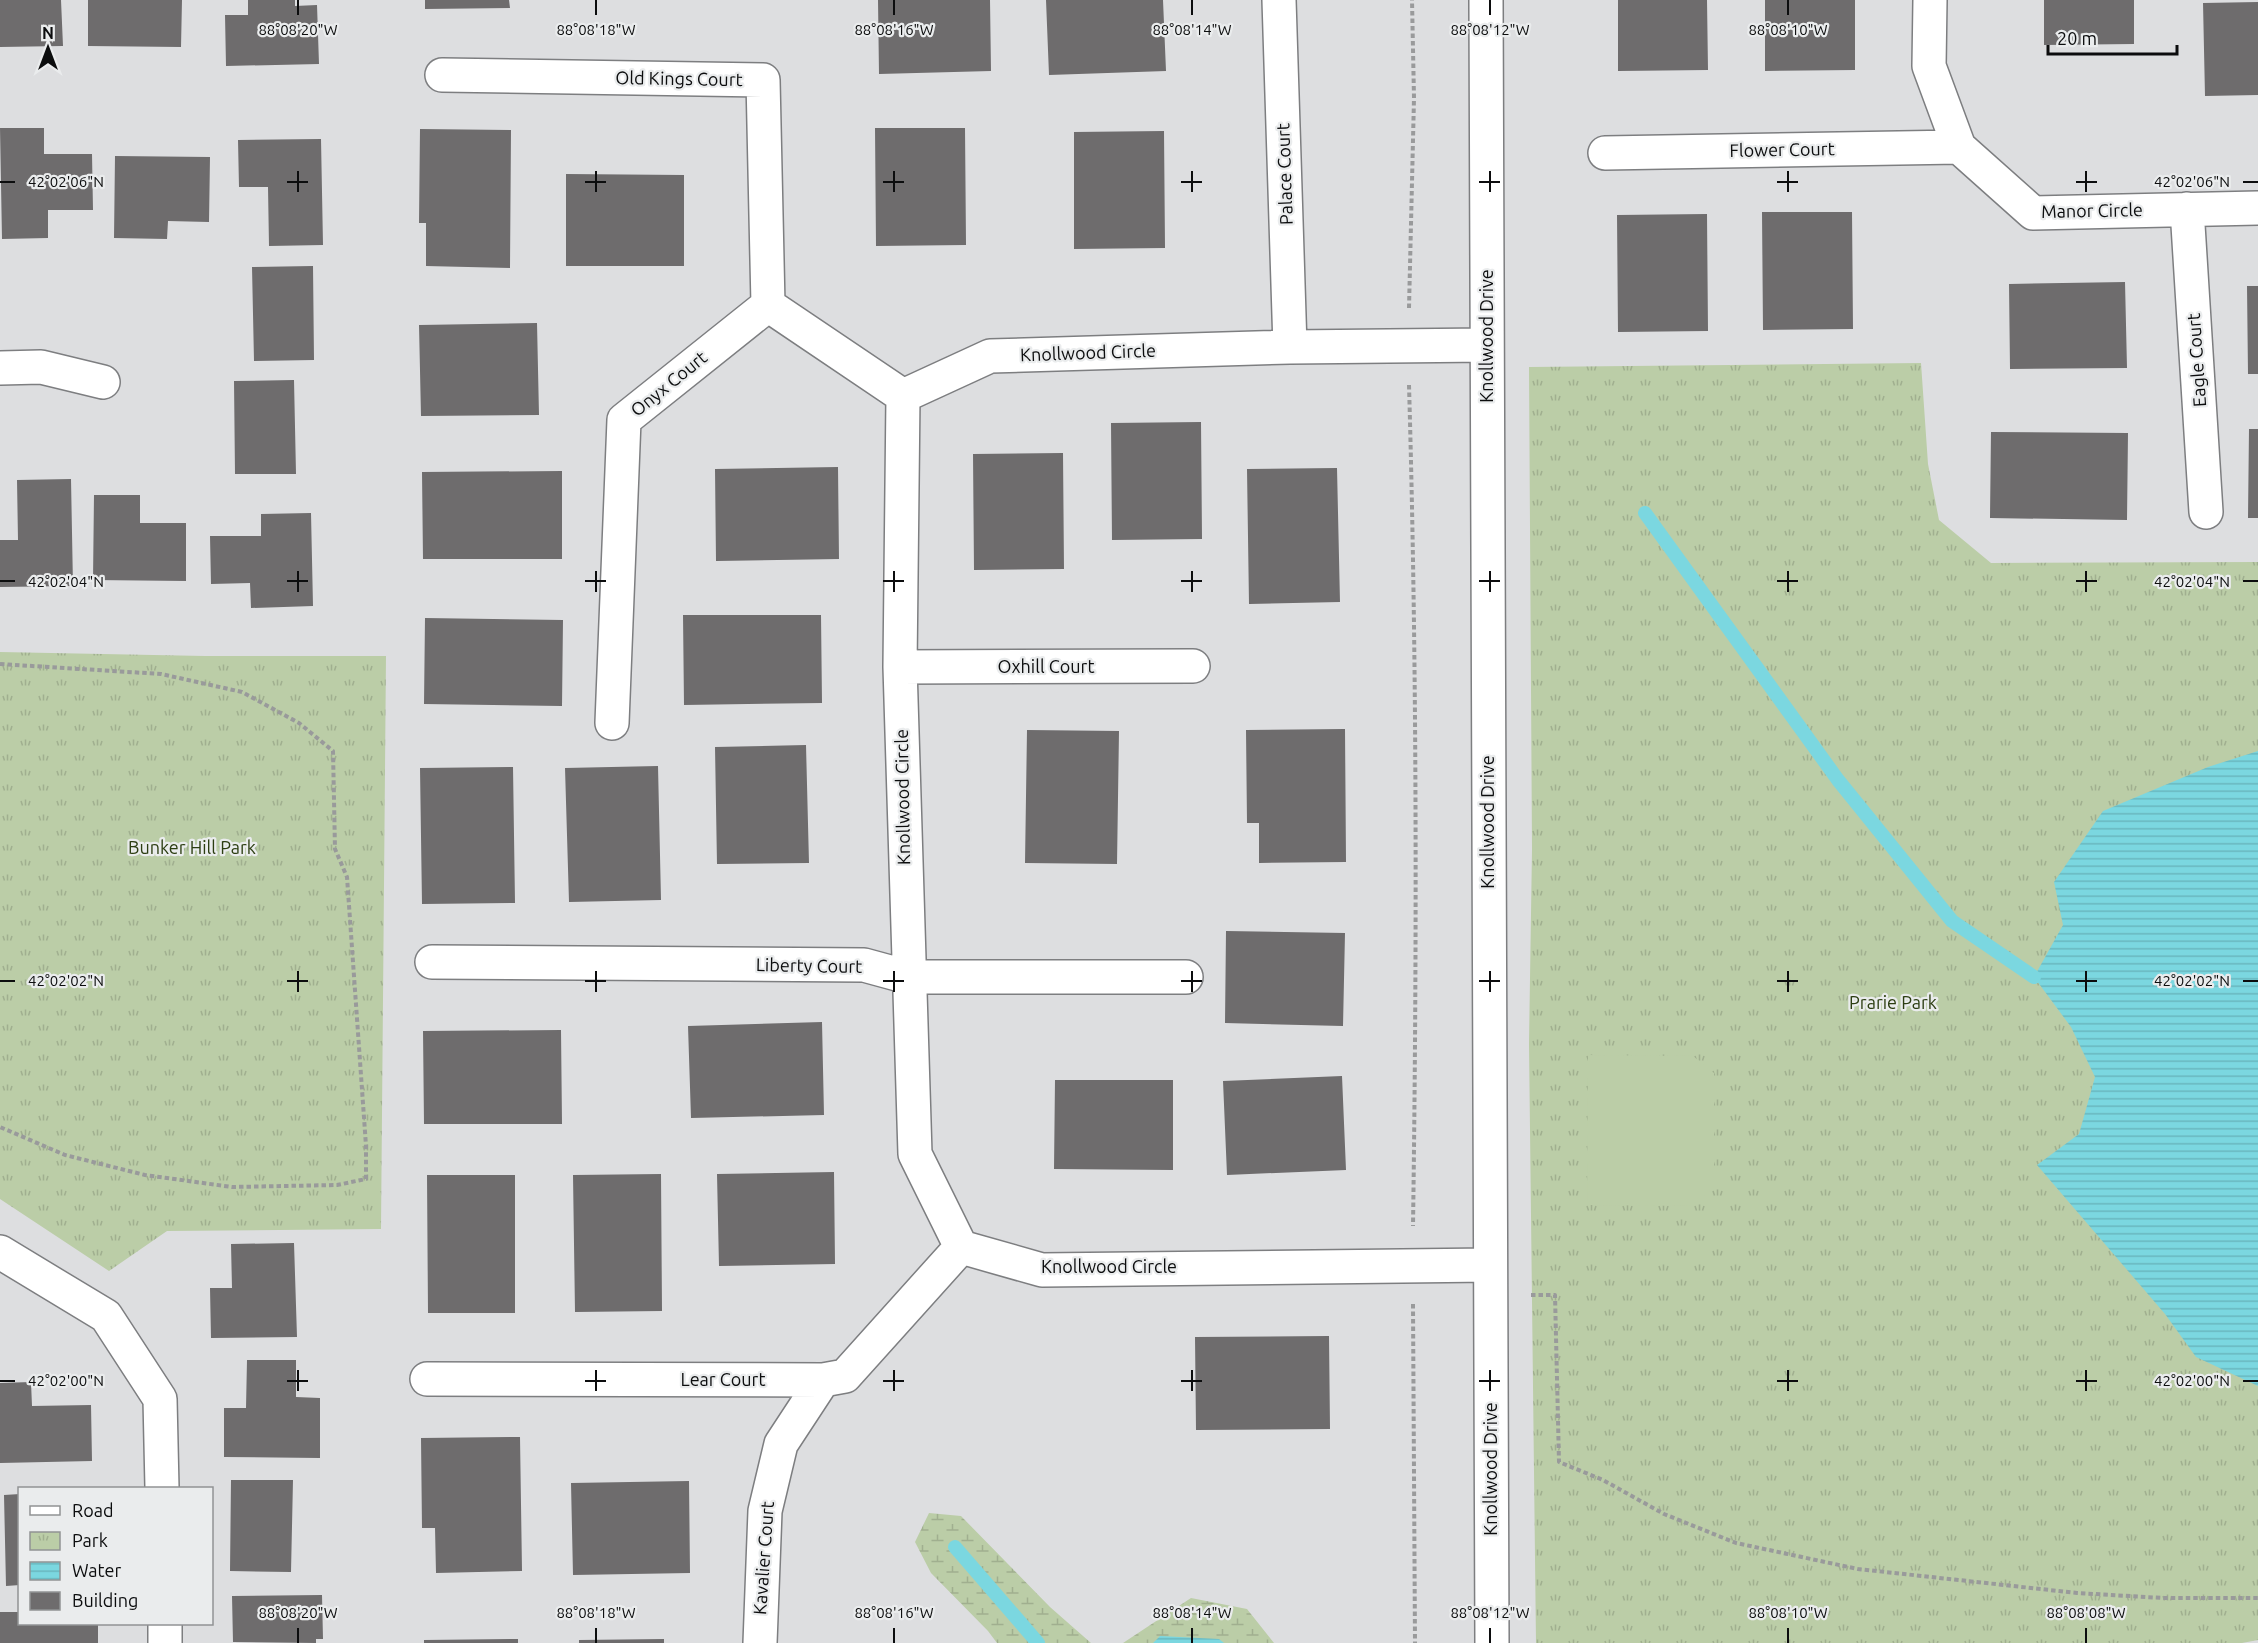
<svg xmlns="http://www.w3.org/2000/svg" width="2258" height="1643" viewBox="0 0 2258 1643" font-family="Ubuntu,sans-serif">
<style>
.wetland{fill:url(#wetland-marsh)}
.park{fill:url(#park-tufts)}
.pitch{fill:#bbcda7}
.water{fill:url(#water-rules)}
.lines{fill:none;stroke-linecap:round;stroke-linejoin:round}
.stream{stroke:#7bd7e0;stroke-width:14}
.building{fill:#6e6c6d}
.minor-casing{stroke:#7d7e80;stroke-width:36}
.path{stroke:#999a9b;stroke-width:4;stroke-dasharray:4.5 3;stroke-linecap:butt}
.minor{stroke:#fff;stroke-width:33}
.ticks{fill:none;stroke:#0c0d0e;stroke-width:2}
.labels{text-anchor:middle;stroke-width:4.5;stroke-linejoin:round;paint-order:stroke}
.street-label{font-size:18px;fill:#0c0d0e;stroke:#eaeced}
.park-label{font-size:18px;fill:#2c3e12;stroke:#eaeced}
.ticks-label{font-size:15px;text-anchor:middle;fill:#0c0d0e;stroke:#eaeced;stroke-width:4.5;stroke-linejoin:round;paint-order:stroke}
</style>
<defs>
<pattern id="wetland-marsh" width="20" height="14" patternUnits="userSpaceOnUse" patternTransform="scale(1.5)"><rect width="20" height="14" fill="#bbcda7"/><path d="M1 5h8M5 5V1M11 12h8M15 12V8" fill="none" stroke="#a0af8f"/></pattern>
<pattern id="park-tufts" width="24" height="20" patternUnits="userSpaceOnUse" patternTransform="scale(1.5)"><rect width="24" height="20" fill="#bbcda7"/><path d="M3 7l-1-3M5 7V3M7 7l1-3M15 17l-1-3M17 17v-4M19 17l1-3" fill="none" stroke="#a0af8f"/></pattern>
<pattern id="water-rules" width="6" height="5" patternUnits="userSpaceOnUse" patternTransform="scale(1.5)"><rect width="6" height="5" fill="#7bd7e0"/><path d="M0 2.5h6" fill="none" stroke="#69b7bf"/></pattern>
</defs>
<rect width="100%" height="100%" fill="#dddee0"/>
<path class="wetland" d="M929,1513L961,1516L1050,1607L1091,1643H997L988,1631L931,1573L915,1542Z
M1191,1598L1247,1609L1274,1643H1123Z"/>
<path class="park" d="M1921,363L1928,464L1939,520L1991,563L2258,562V1640L2242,1643H1536L1529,1044L1532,849L1529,367Z
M0,652L205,656H386L381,1229L167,1231L109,1271L0,1199Z"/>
<path class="pitch" d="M1588,1055L1693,1056L1714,1073V1188L1691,1206L1587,1205Z"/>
<path class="water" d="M2258,751V1386L2196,1357L2165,1314L2037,1165L2079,1134L2095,1077L2071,1027L2034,977L2063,925L2054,882L2103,811L2208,767Z
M1160,1636L1219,1639L1224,1643H1153Z"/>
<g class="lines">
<path class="stream" d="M1645,513L1838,780L1952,921L2034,977
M955,1547L1038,1643"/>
</g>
<path class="building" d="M0,0H61L63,46L0,47Z
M88,0H182L181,47L88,46Z
M248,0H295V6L317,5L319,64L226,66L225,15H248Z
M425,0H509L510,8L425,9Z
M878,0H990L991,71L879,74Z
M1046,0H1163L1166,71L1049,75Z
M1618,0H1707L1708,70L1618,71Z
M1765,0H1855V70L1765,71Z
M2044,0H2134V44L2044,45Z
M2258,2V95L2205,96L2203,3Z
M0,128H44V154H92L93,210H48V238L2,239Z
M875,128H965L966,245L876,246Z
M420,129L511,130L510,268L426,266V223H419Z
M1164,131L1165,248L1074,249V132Z
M321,139L323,245L269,246L268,187H239L238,140Z
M115,156L210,157L209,222L168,221L167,239L114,238Z
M566,174L684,175V266H566Z
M1762,212H1852L1853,329L1763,330Z
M1707,214L1708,331L1618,332L1617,215Z
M313,266L314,360L254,361L252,267Z
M2125,282L2127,368L2010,369L2009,284Z
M2247,286H2258V374H2248Z
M537,323L539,415L421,416L419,325Z
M294,380L296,474H235L234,381Z
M1201,422L1202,539L1112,540L1111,423Z
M2249,429H2258V518H2248Z
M1991,432L2128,433L2127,520L1990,518Z
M1063,453L1064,569L974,570L973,454Z
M838,467L839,559L716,561L715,469Z
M1337,468L1340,602L1249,604L1247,469Z
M562,471V559H423L422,472Z
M71,479L73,586L0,587V540H18L17,480Z
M94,495H140V523H186V581L93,580Z
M311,513L313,606L251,608L250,583L211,584L210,536H261V514Z
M683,615H821L822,703L684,705Z
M425,618L563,620L562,706L424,704Z
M1345,729L1346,862L1259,863V823H1247L1246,730Z
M1027,730L1119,731L1117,864L1025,863Z
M806,745L809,863L717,864L715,747Z
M658,766L661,900L569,902L565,768Z
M513,767L515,903L422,904L420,768Z
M1226,931L1345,933L1343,1026L1225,1023Z
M822,1022L824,1115L691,1118L688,1026Z
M561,1030L562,1124H424L423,1031Z
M1342,1076L1346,1170L1227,1175L1223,1081Z
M1055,1080H1173V1170L1054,1169Z
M834,1172L835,1264L719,1266L717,1174Z
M661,1174L662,1311L575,1312L573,1175Z
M427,1175H515V1313H428Z
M294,1243L297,1337L211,1338L210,1288H232L231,1244Z
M1329,1336L1330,1429L1196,1430L1195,1337Z
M247,1360H296V1397L320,1398V1458L224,1457V1408H246Z
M31,1382L32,1406L91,1405L92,1461L0,1463V1383Z
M520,1437L522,1571L436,1573L435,1528H422L421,1438Z
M231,1480H293L291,1572L230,1571Z
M689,1481L690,1573L573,1575L571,1483Z
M20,1494V1585L6,1586L4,1495Z
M322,1595L323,1639H316V1643L233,1642L232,1596Z
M0,1612H20V1624H98V1643H0Z
M518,1639V1643H424V1640Z
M664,1639V1643H579V1640Z"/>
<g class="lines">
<defs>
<path id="minor" d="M1279,0L1290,347
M1486,0L1492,1643
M1930,0L1929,66L1959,147L2033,213L2258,208
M442,75L763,80L768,305
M1605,153L1959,147
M2187,209L2206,512
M768,305L903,396
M0,368L41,367L103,382
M903,396L900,667L915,1154L961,1247L1042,1270L1490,1265
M903,396L990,356L1290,347L1487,345
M900,667L1193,666
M612,723L624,420L768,305
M432,962L864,965L908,977H1186
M0,1252L106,1316L160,1399L162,1488
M427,1379L823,1380L845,1376L961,1247
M165,1624V1643
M760,1643L765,1511L781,1444L823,1380"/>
</defs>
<use href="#minor" class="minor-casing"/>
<path class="path" d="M1409,308L1414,98L1412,0
M1409,385C1417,665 1417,945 1413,1226
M0,664L161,674L242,692L299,723L333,751L335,849L347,877L366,1146V1179L337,1185L232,1187L145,1175L65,1155L0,1127
M1531,1295H1555L1559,1462L1603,1480L1664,1514L1736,1543L1858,1569L2077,1593L2163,1598H2258
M1413,1304L1415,1643"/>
<use href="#minor" class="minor"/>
</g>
<path class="ticks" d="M298,0V15M596,0V15M894,0V15M1192,0V15M1490,0V15M1788,0V15M298,171V192M596,171V192M894,171V192M1192,171V192M1490,171V192M1788,171V192M2086,171V192M0,182H15M287,182H308M585,182H606M883,182H904M1181,182H1202M1479,182H1500M1777,182H1798M2076,182H2097M2243,182H2258M298,571V592M596,571V592M894,571V592M1192,571V592M1490,571V592M1788,571V592M2086,571V592M0,581H15M287,581H308M585,581H606M883,581H904M1181,581H1202M1479,581H1500M1777,581H1798M2076,581H2097M2243,581H2258M298,971V992M596,971V992M894,971V992M1192,971V992M1490,971V992M1788,971V992M2086,971V992M0,981H15M287,981H308M585,981H606M883,981H904M1181,981H1202M1479,981H1500M1777,981H1798M2076,981H2097M2243,981H2258M298,1370V1391M596,1370V1391M894,1370V1391M1192,1370V1391M1490,1370V1391M1788,1370V1391M2086,1370V1391M0,1381H15M287,1381H308M585,1381H606M883,1381H904M1181,1381H1202M1479,1381H1500M1777,1381H1798M2076,1381H2097M2243,1381H2258M298,1628V1643M596,1628V1643M894,1628V1643M1192,1628V1643M1490,1628V1643M1788,1628V1643M2086,1628V1643"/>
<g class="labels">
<g class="street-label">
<text transform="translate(679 79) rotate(1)" y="6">Old Kings Court</text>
<text transform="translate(1782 150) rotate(-1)" y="6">Flower Court</text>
<text transform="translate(1285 174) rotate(-92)" y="6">Palace Court</text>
<text transform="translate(2092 211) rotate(-1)" y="6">Manor Circle</text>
<text transform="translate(1487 336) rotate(-90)" y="6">Knollwood Drive</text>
<text transform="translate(1088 353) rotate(-2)" y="6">Knollwood Circle</text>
<text transform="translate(2197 360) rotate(-94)" y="6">Eagle Court</text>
<text transform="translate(669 384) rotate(-39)" y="6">Onyx Court</text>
<text x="1046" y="673">Oxhill Court</text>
<text transform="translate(903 797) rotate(-91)" y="6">Knollwood Circle</text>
<text transform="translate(1488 822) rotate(-90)" y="6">Knollwood Drive</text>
<text transform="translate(809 966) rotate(1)" y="6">Liberty Court</text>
<text x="1109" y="1273">Knollwood Circle</text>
<text x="723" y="1386">Lear Court</text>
<text transform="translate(1491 1469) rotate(-90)" y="6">Knollwood Drive</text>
<text transform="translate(764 1558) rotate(-86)" y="6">Kavalier Court</text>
</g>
<g class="park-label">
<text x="192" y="854">Bunker Hill Park</text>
<text x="1893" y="1009">Prarie Park</text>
</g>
</g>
<g class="ticks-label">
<text x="298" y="35">88°08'20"W</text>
<text x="596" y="35">88°08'18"W</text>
<text x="894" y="35">88°08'16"W</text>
<text x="1192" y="35">88°08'14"W</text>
<text x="1490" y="35">88°08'12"W</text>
<text x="1788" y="35">88°08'10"W</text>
<text x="66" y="187">42°02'06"N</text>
<text x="2192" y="187">42°02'06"N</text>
<text x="66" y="587">42°02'04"N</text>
<text x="2192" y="587">42°02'04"N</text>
<text x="66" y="986">42°02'02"N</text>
<text x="2192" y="986">42°02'02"N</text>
<text x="66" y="1386">42°02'00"N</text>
<text x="2192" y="1386">42°02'00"N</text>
<text x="298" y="1618">88°08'20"W</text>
<text x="596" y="1618">88°08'18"W</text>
<text x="894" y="1618">88°08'16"W</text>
<text x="1192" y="1618">88°08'14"W</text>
<text x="1490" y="1618">88°08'12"W</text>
<text x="1788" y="1618">88°08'10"W</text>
<text x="2086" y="1618">88°08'08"W</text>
</g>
<rect x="18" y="1487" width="195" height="138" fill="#eaeced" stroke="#919394" stroke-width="1.5"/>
<rect x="30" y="1506" width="30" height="9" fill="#ffffff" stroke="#919394" stroke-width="1.5"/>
<text x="72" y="1517" font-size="18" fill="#0c0d0e">Road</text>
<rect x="30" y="1532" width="30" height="18" fill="url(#park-tufts)" stroke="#919394" stroke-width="1.5"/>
<text x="72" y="1547" font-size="18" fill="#0c0d0e">Park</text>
<rect x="30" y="1562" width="30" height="18" fill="url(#water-rules)" stroke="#919394" stroke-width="1.5"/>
<text x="72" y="1577" font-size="18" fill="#0c0d0e">Water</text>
<rect x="30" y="1592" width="30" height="18" fill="#6e6c6d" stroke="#919394" stroke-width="1.5"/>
<text x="72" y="1607" font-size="18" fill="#0c0d0e">Building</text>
<g transform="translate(48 48)" stroke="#eaeced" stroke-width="4.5" paint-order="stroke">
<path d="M0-4.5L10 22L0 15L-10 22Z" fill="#0c0d0e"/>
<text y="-9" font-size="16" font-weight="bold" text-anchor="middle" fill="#0c0d0e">N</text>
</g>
<path d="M2048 45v9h129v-9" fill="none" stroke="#0c0d0e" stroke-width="3"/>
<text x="2057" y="45" font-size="18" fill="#0c0d0e" stroke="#eaeced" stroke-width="4.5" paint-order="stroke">20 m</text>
</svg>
